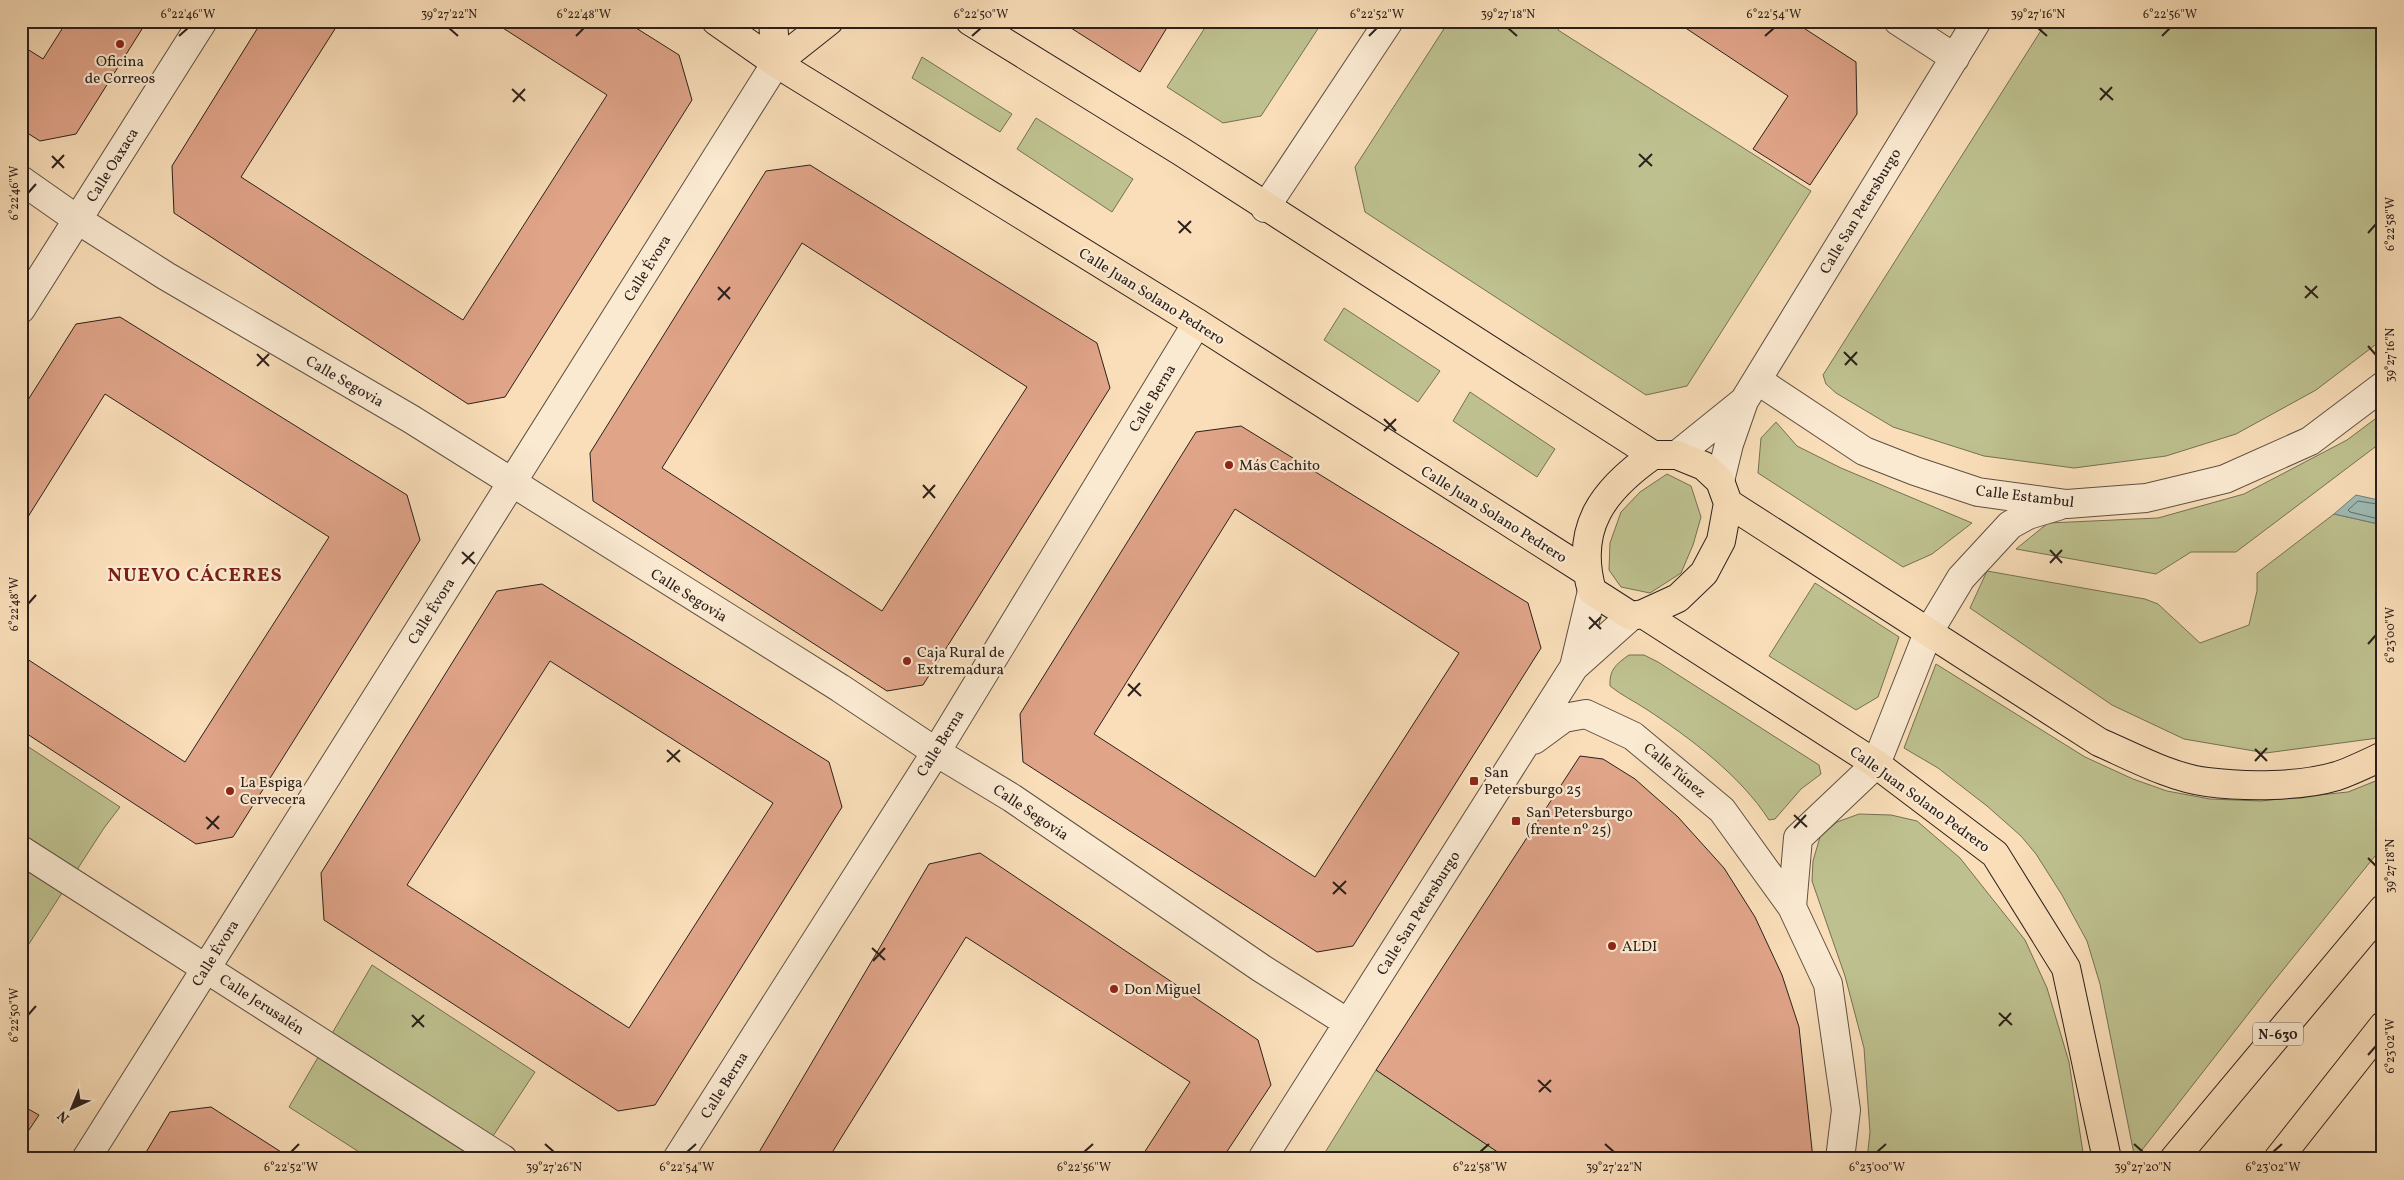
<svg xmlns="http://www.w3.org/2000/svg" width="2404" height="1180" viewBox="0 0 2404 1180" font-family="Vollkorn,serif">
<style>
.green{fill:#bec18f;stroke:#757055}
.water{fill:#9ebbb4;stroke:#707d77}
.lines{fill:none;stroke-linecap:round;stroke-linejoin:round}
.shore{stroke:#656e68;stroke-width:1}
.building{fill:#e0a489;stroke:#2c201b;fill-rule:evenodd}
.minor-casing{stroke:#5f5042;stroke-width:30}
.major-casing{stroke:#2c201b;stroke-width:30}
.highway-casing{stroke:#2c201b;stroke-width:30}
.minor{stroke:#fbead2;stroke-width:28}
.major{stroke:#f9deb9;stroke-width:28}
.highway{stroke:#f9deb9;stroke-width:28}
.ticks{fill:none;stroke:#2c201b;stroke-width:2}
.poi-dot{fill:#8f2418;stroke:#fbead2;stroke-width:2}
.labels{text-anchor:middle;stroke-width:4.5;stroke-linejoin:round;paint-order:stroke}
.shield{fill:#fbead2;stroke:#6a5d52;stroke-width:1}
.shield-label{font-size:14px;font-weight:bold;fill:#2c201b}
.poi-label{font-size:15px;fill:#2c201b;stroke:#fbead2;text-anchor:start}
.street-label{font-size:15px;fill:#2c201b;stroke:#fbead2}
.district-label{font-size:20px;font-weight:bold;letter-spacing:1px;fill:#7a1f14;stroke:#fbead2}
.neatline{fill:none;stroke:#2c201b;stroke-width:2}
.ticks-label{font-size:12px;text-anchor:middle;fill:#2c201b}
</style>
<rect width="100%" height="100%" fill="#f9deb9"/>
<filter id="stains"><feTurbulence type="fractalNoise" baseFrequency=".004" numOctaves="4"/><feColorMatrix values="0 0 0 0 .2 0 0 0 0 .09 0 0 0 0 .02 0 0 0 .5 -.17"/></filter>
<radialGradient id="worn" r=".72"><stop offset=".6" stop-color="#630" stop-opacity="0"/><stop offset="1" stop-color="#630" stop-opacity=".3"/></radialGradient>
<path class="green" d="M1206,21H1323L1261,116L1223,123L1167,87L1208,23Z
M1449,21H1563L1558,30L1811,191L1687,386L1646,395L1365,212L1355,167Z
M2047,21H2383V339L2316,390L2236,434L2166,456L2074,468L1984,456L1893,427L1836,393L1826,384L1823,375Z
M922,57L1012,114L1000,132L912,78Z
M1036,118L1133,179L1112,212L1017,149Z
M1344,308L1440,371L1418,402L1324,340Z
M1470,392L1555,449L1537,477L1453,421Z
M2383,413V441L2236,552H2191L2156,574L2016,549L2048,523L2158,518L2244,494L2347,440Z
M1776,422L1797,446L1841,468L1972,523L1932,554L1903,567L1758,473L1761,438Z
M1667,474L1691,486L1701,517L1693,545L1681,573L1650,593L1621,587L1609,570L1610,543L1621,512L1640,492Z
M2334,514L2383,525V736L2378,738L2266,753L2184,739L2112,705L1970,608L1987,571L2145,599L2158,604L2200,643L2249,625L2257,591V573Z
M1815,583L1899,637L1878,697L1856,710L1769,656Z
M1629,655H1644L1658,662L1819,765L1821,774L1801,789L1775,819L1769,820C1741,776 1689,737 1646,709C1634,701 1621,695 1610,686C1609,670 1616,664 1629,655Z
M1936,664L2085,757L2133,779L2167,791L2210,799L2261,801L2348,792L2383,778V846L2270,986L2135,1159L2100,984L2087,941L2062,895L2036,854L2021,836L1987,806L1938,768L1904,748Z
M21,742L120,807L104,828L27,947L21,943Z
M1859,814L1891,815L1917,821L1960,858L2025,940L2047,988L2069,1062L2084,1159H1867L1870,1132L1864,1048L1845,976L1812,881L1813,861L1820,837L1837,822Z
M372,965L535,1072L478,1159H370L289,1107Z
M1376,1070L1508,1159H1321Z"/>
<path class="water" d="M2356,495L2383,501V525L2334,514Z"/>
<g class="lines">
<path class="shore" d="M2383,505L2358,501L2348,510L2350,512L2383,520"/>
</g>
<path class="building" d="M67,21H147L76,134L40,141L21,129V45L43,59Z
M262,21H340L241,177L463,320L607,95L492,21H625L679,55L692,100L505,397L468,404L174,213L172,166Z
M1060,21H1171L1140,72Z
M1675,21H1793L1856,62L1857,114L1810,185L1753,149L1788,96Z
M810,165L1097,343L1110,388L923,685L887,691L593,501L590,453L766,171ZM802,243L1027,387L882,611L662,468Z
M120,317L407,495L420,540L233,837L196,844L21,730V655L185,762L329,537L105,394L21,528V411L76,324Z
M1241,426L1528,603L1541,648L1353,946L1317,952L1023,762L1020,714L1196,432ZM1235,509L1459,653L1315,877L1094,734Z
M542,584L829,762L842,807L655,1105L618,1111L324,920L321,873L497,591ZM550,661L773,803L629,1028L407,885Z
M1580,756L1603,759L1635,779L1678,817L1724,868L1755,917L1782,975L1799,1027L1813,1159H1508L1376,1070Z
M980,853L1258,1040L1271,1085L1222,1159H1140L1190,1082L966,937L828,1159H755L929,864Z
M21,1105L39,1115L21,1142Z
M211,1107L292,1159H142L170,1112Z"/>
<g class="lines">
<defs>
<path id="minor" d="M1898,21L1955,58
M21,180L78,220L166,276L411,419L840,688L936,752L1012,798L1261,968L1348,1023
M1265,208L1389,21
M21,309L203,21
M1757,380L1864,451L1915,471L1978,492L2067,504L2146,498L2225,479L2310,441L2383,386
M1677,455L1744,401L1977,21
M1720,481L1729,444L1744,401
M1574,667L1592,591
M1534,740L1564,718L1586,714L1633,736L1722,810L1792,907L1828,984L1846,1110L1840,1159
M21,850L503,1159
M1792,907L1798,838L1876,764L1928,633L1961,578L2010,525L2028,515L2058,506
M86,1159L776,63
M677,1159L936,752L1197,323
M1262,1159L1574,667L1631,616"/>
<path id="major" d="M716,21L776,63L1197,323L1587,572
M773,21L776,63
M970,21L1182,152L1653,455
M776,63L829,21
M1653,455H1677L1704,466L1720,481L1728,503L1721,541L1704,573L1678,598L1643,614L1631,616L1592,591C1574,528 1603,490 1653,455Z
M1728,503L2099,742C2131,756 2172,778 2207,782C2245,787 2300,787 2337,776C2352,771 2368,763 2383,756
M1643,614L1876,764L1995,854L2066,968L2107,1159"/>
<path id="highway" d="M2174,1159L2383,909
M2278,1159L2383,1026"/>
</defs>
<use href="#minor" class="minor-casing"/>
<use href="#major" class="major-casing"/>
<use href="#highway" class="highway-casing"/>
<use href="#minor" class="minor"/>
<use href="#major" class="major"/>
<use href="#highway" class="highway"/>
</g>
<path class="ticks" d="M449,28L458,36M1508,28L1517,36M2038,28L2047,36M179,36L188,28M576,36L584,28M972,36L981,28M1369,36L1377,28M1765,36L1774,28M2162,36L2170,28M2100,88L2113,100M512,89L525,101M2100,100L2112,87M513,102L525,89M1639,154L1652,166M52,156L64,168M1639,167L1652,154M52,168L64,155M28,193L36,184M1178,221L1191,233M1179,233L1191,221M2368,233L2376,224M2305,286L2318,298M718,287L730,299M2305,298L2317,286M718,300L730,287M2368,346L2376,355M1844,352L1857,365M257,354L269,366M1845,365L1857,352M257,366L269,354M1384,419L1396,431M1384,431L1396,419M923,485L935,498M923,498L935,485M2050,550L2062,563M462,552L475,564M2050,563L2062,550M462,564L474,552M28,604L36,595M1589,617L1601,629M1589,629L1601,617M2368,644L2376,635M1128,684L1141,696M1128,696L1140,683M2255,749L2267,761M667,750L680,762M2255,761L2267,748M667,762L680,750M1794,815L1807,827M206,817L219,829M1794,828L1806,815M207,829L219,816M2368,858L2376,866M1333,882L1346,894M1333,894L1346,881M872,948L885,960M873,961L885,948M1999,1013L2012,1025M28,1015L36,1006M412,1015L424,1027M1999,1026L2011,1013M412,1027L424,1015M2368,1055L2376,1046M1538,1080L1551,1092M1539,1092L1551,1080M545,1144L554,1152M1605,1144L1614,1152M2134,1144L2143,1152M291,1152L299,1144M687,1152L696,1144M1084,1152L1093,1144M1480,1152L1489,1144M1877,1152L1886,1144M2273,1152L2282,1144"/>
<g class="poi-dot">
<circle cx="120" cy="44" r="5"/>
<circle cx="1229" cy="465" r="5"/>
<circle cx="907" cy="661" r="5"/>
<rect x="1469" y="776" width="10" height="10" rx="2.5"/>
<circle cx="230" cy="791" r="5"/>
<rect x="1511" y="816" width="10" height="10" rx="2.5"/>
<circle cx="1612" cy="946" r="5"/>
<circle cx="1114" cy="989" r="5"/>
</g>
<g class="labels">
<rect class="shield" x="2253" y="1022.5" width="50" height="23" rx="4"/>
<g class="shield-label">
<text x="2278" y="1039">N-630</text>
</g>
<g class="poi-label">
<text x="120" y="66" text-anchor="middle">Oficina<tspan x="120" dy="17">de Correos</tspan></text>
<text x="1239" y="470">Más Cachito</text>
<text x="917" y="657">Caja Rural de<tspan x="917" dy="17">Extremadura</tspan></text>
<text x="1484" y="777">San<tspan x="1484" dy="17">Petersburgo 25</tspan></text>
<text x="240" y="787">La Espiga<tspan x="240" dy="17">Cervecera</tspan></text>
<text x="1526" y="817">San Petersburgo<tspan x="1526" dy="17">(frente nº 25)</tspan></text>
<text x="1622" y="951">ALDI</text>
<text x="1124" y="994">Don Miguel</text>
</g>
<g class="street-label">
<text transform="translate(112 165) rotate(-58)" y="5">Calle Oaxaca</text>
<text transform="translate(1860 211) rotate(-59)" y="5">Calle San Petersburgo</text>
<text transform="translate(647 268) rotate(-58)" y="5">Calle Évora</text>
<text transform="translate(1152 296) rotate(32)" y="5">Calle Juan Solano Pedrero</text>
<text transform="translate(345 381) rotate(30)" y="5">Calle Segovia</text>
<text transform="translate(1152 398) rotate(-59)" y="5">Calle Berna</text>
<text transform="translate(2025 496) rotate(7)" y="5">Calle Estambul</text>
<text transform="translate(1494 514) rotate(32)" y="5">Calle Juan Solano Pedrero</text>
<text transform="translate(689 595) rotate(32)" y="5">Calle Segovia</text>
<text transform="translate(431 611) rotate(-58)" y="5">Calle Évora</text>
<text transform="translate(940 743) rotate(-58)" y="5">Calle Berna</text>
<text transform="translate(1675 770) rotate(40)" y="5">Calle Túnez</text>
<text transform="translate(1920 799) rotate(36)" y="5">Calle Juan Solano Pedrero</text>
<text transform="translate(1031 812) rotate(34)" y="5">Calle Segovia</text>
<text transform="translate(1418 913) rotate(-58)" y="5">Calle San Petersburgo</text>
<text transform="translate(215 953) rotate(-58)" y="5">Calle Évora</text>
<text transform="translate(262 1004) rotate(33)" y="5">Calle Jerusalén</text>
<text transform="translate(724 1085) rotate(-58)" y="5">Calle Berna</text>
</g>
<g class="district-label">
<text x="195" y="581">NUEVO CÁCERES</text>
</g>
</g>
<rect width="2404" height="1180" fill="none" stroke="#f9deb9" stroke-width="55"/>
<g transform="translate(72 1108) rotate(224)" stroke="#fbead2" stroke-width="4" paint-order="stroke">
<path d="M0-4L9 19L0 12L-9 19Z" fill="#2c201b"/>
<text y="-8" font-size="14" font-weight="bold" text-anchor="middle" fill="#2c201b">N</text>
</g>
<rect x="28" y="28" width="2348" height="1124" class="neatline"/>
<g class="ticks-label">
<text x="188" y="18">6°22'46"W</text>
<text x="449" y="18">39°27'22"N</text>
<text x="584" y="18">6°22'48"W</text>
<text x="981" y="18">6°22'50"W</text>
<text x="1377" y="18">6°22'52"W</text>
<text x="1508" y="18">39°27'18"N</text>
<text x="1774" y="18">6°22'54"W</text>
<text x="2038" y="18">39°27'16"N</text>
<text x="2170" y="18">6°22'56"W</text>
<text transform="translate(14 193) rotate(-90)" y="4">6°22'46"W</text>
<text transform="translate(2390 224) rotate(-90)" y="4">6°22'58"W</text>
<text transform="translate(2390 355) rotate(-90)" y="4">39°27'16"N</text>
<text transform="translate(14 604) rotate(-90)" y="4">6°22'48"W</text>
<text transform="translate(2390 635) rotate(-90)" y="4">6°23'00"W</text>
<text transform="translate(2390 866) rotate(-90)" y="4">39°27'18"N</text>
<text transform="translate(14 1015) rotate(-90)" y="4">6°22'50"W</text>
<text transform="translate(2390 1046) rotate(-90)" y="4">6°23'02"W</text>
<text x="291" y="1171">6°22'52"W</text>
<text x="554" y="1171">39°27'26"N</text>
<text x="687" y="1171">6°22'54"W</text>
<text x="1084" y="1171">6°22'56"W</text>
<text x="1480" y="1171">6°22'58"W</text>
<text x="1614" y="1171">39°27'22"N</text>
<text x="1877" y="1171">6°23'00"W</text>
<text x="2143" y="1171">39°27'20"N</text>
<text x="2273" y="1171">6°23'02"W</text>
</g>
<rect width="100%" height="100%" filter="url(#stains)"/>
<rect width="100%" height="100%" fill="url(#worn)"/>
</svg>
